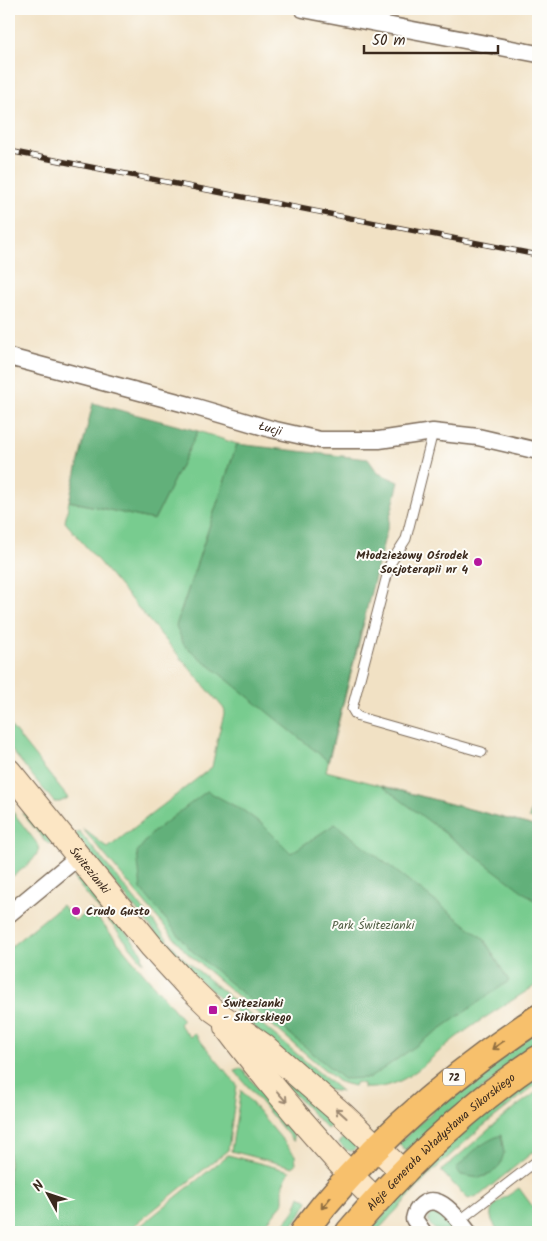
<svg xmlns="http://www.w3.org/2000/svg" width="547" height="1241" viewBox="0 0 547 1241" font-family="Kalam,sans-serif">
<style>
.green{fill:#78cc8f;stroke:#5a7b56}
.forest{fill:#62b07a;stroke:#4e6d4c}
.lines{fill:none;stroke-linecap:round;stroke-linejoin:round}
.lane-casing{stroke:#7b6a58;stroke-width:11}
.street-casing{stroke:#7b6a58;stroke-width:19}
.secondary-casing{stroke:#7b6a58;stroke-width:26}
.primary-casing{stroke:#7b6a58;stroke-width:29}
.lane{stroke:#fff;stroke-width:9}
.street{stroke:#fff;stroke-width:16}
.secondary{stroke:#fce6c4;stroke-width:24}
.primary{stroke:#f7c06c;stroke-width:26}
.rail-casing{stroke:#3b2a1e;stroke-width:5.5}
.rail{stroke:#fdfcf7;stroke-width:4;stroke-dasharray:11;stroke-linecap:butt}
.oneway{stroke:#906e41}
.oneway2{stroke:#9c8871}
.poi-dot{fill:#b5179e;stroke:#fdfcf7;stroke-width:2}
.labels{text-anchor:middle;stroke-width:4;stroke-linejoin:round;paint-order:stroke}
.shield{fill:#fdfcf7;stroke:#75695f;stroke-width:1}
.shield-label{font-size:11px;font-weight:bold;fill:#3b2a1e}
.street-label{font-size:12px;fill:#3b2a1e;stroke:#fdfcf7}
.poi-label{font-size:12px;font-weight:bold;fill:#3b2a1e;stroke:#fdfcf7;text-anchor:start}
.park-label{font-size:12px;fill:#4d5b40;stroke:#fdfcf7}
</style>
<rect width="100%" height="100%" fill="#fdfcf7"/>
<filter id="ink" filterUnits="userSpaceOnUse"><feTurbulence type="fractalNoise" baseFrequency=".02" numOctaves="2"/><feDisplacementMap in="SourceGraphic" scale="10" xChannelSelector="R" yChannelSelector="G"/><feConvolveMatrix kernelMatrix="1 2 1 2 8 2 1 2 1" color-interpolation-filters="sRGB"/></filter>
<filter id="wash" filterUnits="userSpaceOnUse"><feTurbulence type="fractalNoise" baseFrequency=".0096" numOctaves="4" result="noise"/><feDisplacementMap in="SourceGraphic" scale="20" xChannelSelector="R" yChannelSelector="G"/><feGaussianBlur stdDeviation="1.12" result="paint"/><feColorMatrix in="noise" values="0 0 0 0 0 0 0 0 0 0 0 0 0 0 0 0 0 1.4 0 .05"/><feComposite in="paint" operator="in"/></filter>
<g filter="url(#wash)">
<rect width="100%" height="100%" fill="#f1e1c4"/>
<path class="green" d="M198,431L237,444L176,626L364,623L326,771L538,827V984C513,1000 486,1016 461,1034C428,1057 408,1091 363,1088V1084L356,1082L354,1086L339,1082L186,952L82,828L108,848L212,767L218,737L225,710L65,522L69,501L154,520Z
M9,724L68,798L60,802H54L9,747Z
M538,783V820L529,818Z
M9,807L39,846C38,861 19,871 9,879Z
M22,813L29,814L53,842L49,844L46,842Z
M79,831L182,957L342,1092L328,1090L193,975L176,958L75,835Z
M73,878L80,879L85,882L142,952L143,962Z
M62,905L75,921L90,909L183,1020L179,1024L190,1037L194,1033L237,1085L228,1150L126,1232H9V948Z
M538,1030V1046L520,1058L407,1151L403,1149L399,1143L451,1094Z
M258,1056L335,1122L327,1129Z
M241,1068L292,1129L294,1142L234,1070Z
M538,1073V1083L482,1127L435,1169L377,1231L371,1229L429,1164L477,1120Z
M241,1090L295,1155L296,1163L293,1167L231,1151Z
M538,1091V1148L480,1195L468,1199L441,1171L509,1112Z
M348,1133L357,1144C353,1157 345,1149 339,1143Z
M228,1155L290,1171L283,1184V1203L259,1232H133Z
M519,1188L538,1214V1232H500C478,1208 500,1202 519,1188Z
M300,1196L308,1201L301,1214L287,1232H278L295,1210Z
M435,1211L442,1216L457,1232C444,1232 430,1233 428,1218L432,1212Z"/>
<path class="forest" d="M93,403L198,431L154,520L69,501Z
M237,444L368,459L378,473L399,482L328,761L184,645L176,626Z
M382,786L538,827V903Z
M207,791L244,811L263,825L291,853L335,824L484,939L509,981L370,1078L343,1079L190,949L141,889L137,852L152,833Z
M501,1135L504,1153L500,1165L491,1174L479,1178L461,1175L456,1169C471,1153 480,1143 501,1135Z"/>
</g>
<g filter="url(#ink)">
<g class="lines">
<defs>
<path id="lane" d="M433,432L406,539L390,564L352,709L355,714L359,717L482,752
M459,1221L538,1160"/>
<g id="street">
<path d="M303,9L538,54"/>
<path id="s1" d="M9,357L189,405L271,429L320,440H379L433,432L478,437L538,451"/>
<path d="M9,914L78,857"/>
<path d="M423,1232L414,1219C415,1213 417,1209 422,1205C439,1191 459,1220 468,1232"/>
</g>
<g id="secondary">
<path id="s2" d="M9,771L152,947L186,984L213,1010L264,1046L342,1114L404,1173"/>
<path d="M226,1027C248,1057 272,1085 296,1114C322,1144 348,1174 377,1201"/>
</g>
<g id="primary">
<path d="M303,1232C368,1146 448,1077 538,1018"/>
<path id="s3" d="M349,1232C404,1167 468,1106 538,1059"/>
</g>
</defs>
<use href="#lane" class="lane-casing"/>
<use href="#street" class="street-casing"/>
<use href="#secondary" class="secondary-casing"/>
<use href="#primary" class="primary-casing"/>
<use href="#lane" class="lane"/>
<use href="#street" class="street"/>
<use href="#secondary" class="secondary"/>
<use href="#primary" class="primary"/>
<defs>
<path id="rail" d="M9,151L538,255"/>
</defs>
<use href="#rail" class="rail-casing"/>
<use href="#rail" class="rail"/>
</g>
<defs><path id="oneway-shaft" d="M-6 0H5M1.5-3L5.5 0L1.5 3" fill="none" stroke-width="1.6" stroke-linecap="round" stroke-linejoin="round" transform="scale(1.25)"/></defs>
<g class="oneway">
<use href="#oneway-shaft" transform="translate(498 1045) rotate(145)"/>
<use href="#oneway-shaft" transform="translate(326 1203) rotate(129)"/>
</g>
<g class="oneway2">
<use href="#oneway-shaft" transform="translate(282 1097) rotate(49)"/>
<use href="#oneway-shaft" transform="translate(341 1113) rotate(-138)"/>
</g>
</g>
<g class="poi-dot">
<circle cx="478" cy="562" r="5"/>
<circle cx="76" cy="911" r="5"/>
<rect x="208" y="1005" width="10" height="10" rx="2.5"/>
</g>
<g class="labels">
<rect class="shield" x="443" y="1068.5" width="22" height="17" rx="4"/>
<g class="shield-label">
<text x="454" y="1081">72</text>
</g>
<g class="street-label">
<text dy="4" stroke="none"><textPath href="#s1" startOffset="271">Łucji</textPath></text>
<text dy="4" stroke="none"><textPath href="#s2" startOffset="128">Świtezianki</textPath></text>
<text dy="4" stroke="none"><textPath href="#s3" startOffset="129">Aleje Generała Władysława Sikorskiego</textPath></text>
</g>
<g class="poi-label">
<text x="468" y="559" text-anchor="end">Młodzieżowy Ośrodek<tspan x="468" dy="14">Socjoterapii nr 4</tspan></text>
<text x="86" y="915">Crudo Gusto</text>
<text x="223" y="1007">Świtezianki<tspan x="223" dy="14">- Sikorskiego</tspan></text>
</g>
<g class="park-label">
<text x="373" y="929">Park Świtezianki</text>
</g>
</g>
<rect width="547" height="1241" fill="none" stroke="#fdfcf7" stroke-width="30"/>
<g transform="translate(48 1194) rotate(310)" stroke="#fdfcf7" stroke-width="4" paint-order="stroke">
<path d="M0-4L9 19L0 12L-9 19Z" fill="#3b2a1e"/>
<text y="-8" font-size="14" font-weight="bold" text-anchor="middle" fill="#3b2a1e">N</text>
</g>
<path d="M364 45v8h134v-8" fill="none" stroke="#3b2a1e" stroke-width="2.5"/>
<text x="372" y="45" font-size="15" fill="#3b2a1e" stroke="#fdfcf7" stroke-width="4" paint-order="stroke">50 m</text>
</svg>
